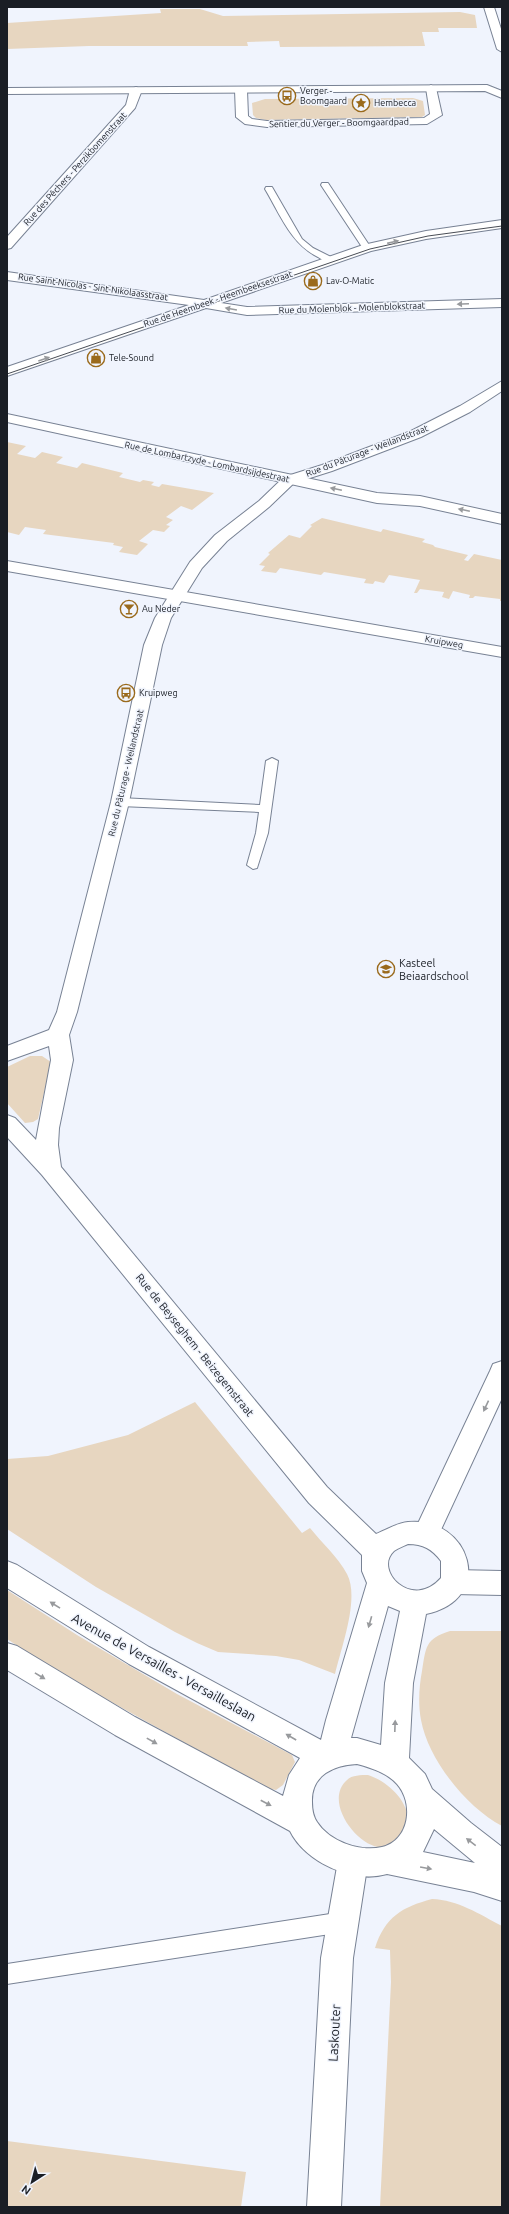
<svg xmlns="http://www.w3.org/2000/svg" width="509" height="2214" viewBox="0 0 509 2214" font-family="Ubuntu,sans-serif">
<style>
.green{fill:#e7d6c0}
.lines{fill:none;stroke-linecap:round;stroke-linejoin:round}
.service-casing{stroke:#788294;stroke-width:2}
.minor-casing{stroke:#788294;stroke-width:2}
.tertiary-casing{stroke:#788294;stroke-width:2}
.service{fill:#fff;fill-rule:evenodd}
.minor{fill:#fff;fill-rule:evenodd}
.tertiary{fill:#fff;fill-rule:evenodd}
.tram{stroke:#494d55;stroke-width:1}
.oneway{fill:#989a9d}
.labels{text-anchor:middle;stroke-width:3;stroke-linejoin:round;paint-order:stroke}
.far-poi-label{font-size:9px;fill:#1a1e25;stroke:#f0f4fd;text-anchor:start}
.far-street-label{font-size:9px;fill:#1a1e25;stroke:#f0f4fd}
.poi-label{font-size:11px;fill:#1a1e25;stroke:#f0f4fd;text-anchor:start}
.street-label{font-size:11px;fill:#1a1e25;stroke:#f0f4fd}
.near-street-label{font-size:13px;fill:#1a1e25;stroke:#f0f4fd}
</style>
<rect width="100%" height="100%" fill="#f0f4fd"/>
<path class="green" d="M160,9H200L223,16L460,12L475,15L477,28H438L439,32H422L425,46L280,47L279,41L247,42L248,46H89L7,49V23L161,13Z
M413,98L423,101L425,115L422,117L266,120L256,118L253,115L252,103L265,99Z
M7,442L26,446L17,454L35,458L42,452L63,457L56,463L77,468L82,463L123,473L119,477L140,482L143,480L154,482L151,485L159,487L162,484L214,493L192,510L181,506L166,517L173,520L166,525L170,526L164,532L153,530L139,541L148,544L137,555L119,552L123,547L113,545L114,543L43,534L46,530L25,527L19,535L7,532Z
M322,518L381,532L383,529L425,539L422,542L433,545L435,547L468,555L464,560L468,561L474,554L502,560V601H500V599L475,596L473,598H469L470,595L453,591L449,599L442,597L444,592L420,589L417,593H414L420,580L389,575L384,583L375,581L373,584L364,583L366,579L324,572L321,575L280,568L276,573L261,571L265,566L259,565L270,554L268,553L289,535L300,538L312,526L310,525Z
M30,1056H42L51,1062L38,1119L33,1122L25,1123L7,1103V1067Z
M195,1402L302,1533L310,1528C322,1543 338,1557 347,1574C360,1598 341,1648 335,1674L299,1660L276,1656L218,1652L197,1643L175,1632L96,1587L7,1529V1459L48,1456L128,1435Z
M7,1590L77,1635L177,1694L292,1755L295,1762L283,1785L276,1790L266,1788L61,1674L7,1639Z
M450,1631H502V1826C466,1807 428,1759 421,1720C418,1704 419,1687 422,1671C426,1647 425,1639 450,1631Z
M368,1775C387,1781 410,1801 408,1824C408,1831 400,1840 397,1846C391,1847 384,1848 378,1847C354,1843 324,1800 347,1780C352,1775 361,1775 368,1775Z
M432,1899C458,1900 479,1914 502,1926V2207H380L391,1982L390,1950L375,1948C385,1917 402,1907 432,1899Z
M7,2141L246,2172L241,2207H7Z"/>
<g class="lines">
<defs>
<path id="service" d="M322,183H328L371,248L370,250H364L321,185Z
M266,187H272L302,239L313,248L333,258V262C327,263 323,260 318,257C291,244 280,214 265,189Z
M272,758L278,761L268,833L257,868L253,869L247,865L256,833L259,812L120,806L114,802L120,798L260,805L266,761Z
M343,1912L350,1915L353,1922L350,1929L343,1932L7,1984V1964Z"/>
<path id="minor" d="M431,85L436,88L442,115L427,124L267,127L245,124L236,117L235,90L241,87L247,90L248,116L252,119L267,121L424,118L430,114L426,88Z
M136,87L142,90L135,108L11,248L7,249V237L126,105L130,90Z
M502,220V228L426,239L371,251L221,303L247,307L502,299V307L247,315L206,308L7,376V367L189,305L7,280V272L204,300L363,245L426,231Z
M7,414L377,493L420,496L502,514V524L420,506L377,503L7,422Z
M7,561L502,647V657L7,571Z
M502,1361V1398L439,1534L435,1542L426,1545L417,1542L413,1534L490,1371L493,1364Z
M454,1570L502,1571V1595L454,1594L444,1590L440,1582L444,1574Z
M353,1847L364,1851L368,1861L353,1958L341,2207H307L321,1958L338,1861L342,1851Z"/>
<path id="tertiary" d="M484,7H494L502,32V52L497,49Z
M487,85L502,91V98L485,91L7,94V88Z
M502,381V391L470,412L421,437L332,471L294,483L269,507L227,541L202,568L171,618L162,645L129,802L77,1012L69,1035L73,1060L59,1128L58,1145L61,1167L327,1487L376,1534C386,1530 397,1523 408,1522C470,1516 497,1599 426,1614L413,1683L409,1758L425,1774L432,1789L471,1823L502,1847V1901L474,1892L387,1874C353,1884 305,1862 290,1831L115,1735L7,1670V1643L17,1646L135,1717L283,1796L289,1775L300,1758L129,1664L7,1588V1561L17,1565L149,1647L321,1740L326,1720L367,1583L362,1571V1555L309,1503L42,1175L7,1137V1115L15,1118L36,1140L51,1060L49,1046L7,1061V1046L49,1030L57,1012L111,802L144,645L155,618L190,562L215,535L259,501L284,477L322,465L411,431L460,406ZM408,1544C423,1544 432,1549 441,1561V1578C412,1611 373,1570 394,1551C398,1548 404,1546 408,1544ZM388,1606L400,1611L385,1683L381,1745L357,1738H351ZM357,1764C372,1768 387,1773 397,1784C414,1803 410,1840 382,1847C360,1852 330,1842 317,1822C313,1816 312,1809 312,1802C311,1775 334,1765 357,1764ZM434,1829L475,1863L423,1852Z"/>
</defs>
<use href="#service" class="service-casing"/>
<use href="#minor" class="minor-casing"/>
<use href="#tertiary" class="tertiary-casing"/>
<use href="#service" class="service"/>
<use href="#minor" class="minor"/>
<use href="#tertiary" class="tertiary"/>
<path class="tram" d="M7,374L370,249L428,236L502,226"/>
</g>
<defs><path id="oneway-solid" d="M-6-.8H1V-3.2L6.5 0L1 3.2V.8H-6Z"/></defs>
<g class="oneway">
<use href="#oneway-solid" transform="translate(393 242) rotate(-13)"/>
<use href="#oneway-solid" transform="translate(463 304) rotate(178)"/>
<use href="#oneway-solid" transform="translate(231 309) rotate(-170)"/>
<use href="#oneway-solid" transform="translate(44 359) rotate(-19)"/>
<use href="#oneway-solid" transform="translate(336 489) rotate(-168)"/>
<use href="#oneway-solid" transform="translate(464 510) rotate(-168)"/>
<use href="#oneway-solid" transform="translate(486 1406) rotate(115)"/>
<use href="#oneway-solid" transform="translate(55 1605) rotate(-148)"/>
<use href="#oneway-solid" transform="translate(370 1622) rotate(106)"/>
<use href="#oneway-solid" transform="translate(40 1676) rotate(31)"/>
<use href="#oneway-solid" transform="translate(395 1726) rotate(-88)"/>
<use href="#oneway-solid" transform="translate(291 1737) rotate(-150)"/>
<use href="#oneway-solid" transform="translate(152 1741) rotate(29)"/>
<use href="#oneway-solid" transform="translate(266 1803) rotate(28)"/>
<use href="#oneway-solid" transform="translate(471 1842) rotate(-142)"/>
<use href="#oneway-solid" transform="translate(426 1868) rotate(10)"/>
</g>
<defs>
<symbol id="bus-ring" viewBox="-11 -11 22 22"><circle r="9.5" fill="#f0f4fd" stroke="#9a6a1c" stroke-width="1.5"/><path d="M-5-6H5V4H4V6H2V4H-2V6H-4V4H-5ZM-3.5-4V0h7V-4ZM-3.5 1.2v1.5H-2V1.2ZM2 1.2v1.5H3.5V1.2Z" fill="#9a6a1c"/></symbol>
<symbol id="sight-ring" viewBox="-11 -11 22 22"><circle r="9.5" fill="#f0f4fd" stroke="#9a6a1c" stroke-width="1.5"/><path d="M0-6L1.8-2.2L6-1.7L2.9 1.2L3.7 5.4L0 3.3L-3.7 5.4L-2.9 1.2L-6-1.7L-1.8-2.2Z" fill="#9a6a1c"/></symbol>
<symbol id="shop-ring" viewBox="-11 -11 22 22"><circle r="9.5" fill="#f0f4fd" stroke="#9a6a1c" stroke-width="1.5"/><path d="M-5-2.5h2.3a2.7 3.5 0 0 1 5.4 0H5L5.5 6h-11ZM-1.5-2.5h3a1.5 2.3 0 0 0-3 0Z" fill="#9a6a1c"/></symbol>
<symbol id="bar-ring" viewBox="-11 -11 22 22"><circle r="9.5" fill="#f0f4fd" stroke="#9a6a1c" stroke-width="1.5"/><path d="M-6-5H6L.8 .8V4.5H3.5V6h-7V4.5H-.8V.8Z" fill="#9a6a1c"/></symbol>
<symbol id="school-ring" viewBox="-11 -11 22 22"><circle r="9.5" fill="#f0f4fd" stroke="#9a6a1c" stroke-width="1.5"/><path d="M0-5L7-2L0 1L-7-2ZM-4 1L0 2.5L4 1V4Q0 6-4 4Z" fill="#9a6a1c"/></symbol>
</defs>
<g fill-rule="evenodd">
<use href="#bus-ring" x="277" y="86" width="20" height="20"/>
<use href="#sight-ring" x="351" y="93" width="20" height="20"/>
<use href="#shop-ring" x="303" y="271" width="20" height="20"/>
<use href="#shop-ring" x="86" y="348" width="20" height="20"/>
<use href="#bar-ring" x="119" y="599" width="20" height="20"/>
<use href="#bus-ring" x="116" y="683" width="20" height="20"/>
<use href="#school-ring" x="376" y="959" width="20" height="20"/>
</g>
<g class="labels">
<g class="far-poi-label">
<text x="300" y="94">Verger -<tspan x="300" dy="10">Boomgaard</tspan></text>
<text x="374" y="106">Hembecca</text>
<text x="326" y="284">Lav-O-Matic</text>
<text x="109" y="361">Tele-Sound</text>
<text x="142" y="612">Au Neder</text>
<text x="139" y="696">Kruipweg</text>
</g>
<g class="far-street-label">
<text transform="translate(339 123) rotate(-1)" y="3">Sentier du Verger - Boomgaardpad</text>
<text transform="translate(75 169) rotate(-48)" y="3">Rue des Pêchers - Perzikbomenstraat</text>
<text transform="translate(93 287) rotate(8)" y="3">Rue Saint-Nicolas - Sint-Nikolaasstraat</text>
<text transform="translate(218 299) rotate(-19)" y="3">Rue de Heembeek - Heembeeksestraat</text>
<text transform="translate(352 308) rotate(-2)" y="3">Rue du Molenblok - Molenblokstraat</text>
<text transform="translate(367 451) rotate(-21)" y="3">Rue du Pâturage - Weilandstraat</text>
<text transform="translate(207 462) rotate(12)" y="3">Rue de Lombartzyde - Lombardsijdestraat</text>
<text transform="translate(444 642) rotate(10)" y="3">Kruipweg</text>
<text transform="translate(126 773) rotate(-77)" y="3">Rue du Pâturage - Weilandstraat</text>
</g>
<g class="poi-label">
<text x="399" y="967">Kasteel<tspan x="399" dy="13">Beiaardschool</tspan></text>
</g>
<g class="street-label">
<text transform="translate(195 1345) rotate(51)" y="4">Rue de Beyseghem - Beizegemstraat</text>
</g>
<g class="near-street-label">
<text transform="translate(164 1667) rotate(29)" y="5">Avenue de Versailles - Versailleslaan</text>
<text transform="translate(334 2033) rotate(-87)" y="5">Laskouter</text>
</g>
</g>
<rect width="509" height="2214" fill="none" stroke="#1a1e25" stroke-width="16"/>
<g transform="translate(32 2182) rotate(216)" stroke="#f0f4fd" stroke-width="3" paint-order="stroke">
<path d="M0-3L7 15L0 10L-7 15Z" fill="#1a1e25"/>
<text y="-6" font-size="11" font-weight="bold" text-anchor="middle" fill="#1a1e25">N</text>
</g>
</svg>
